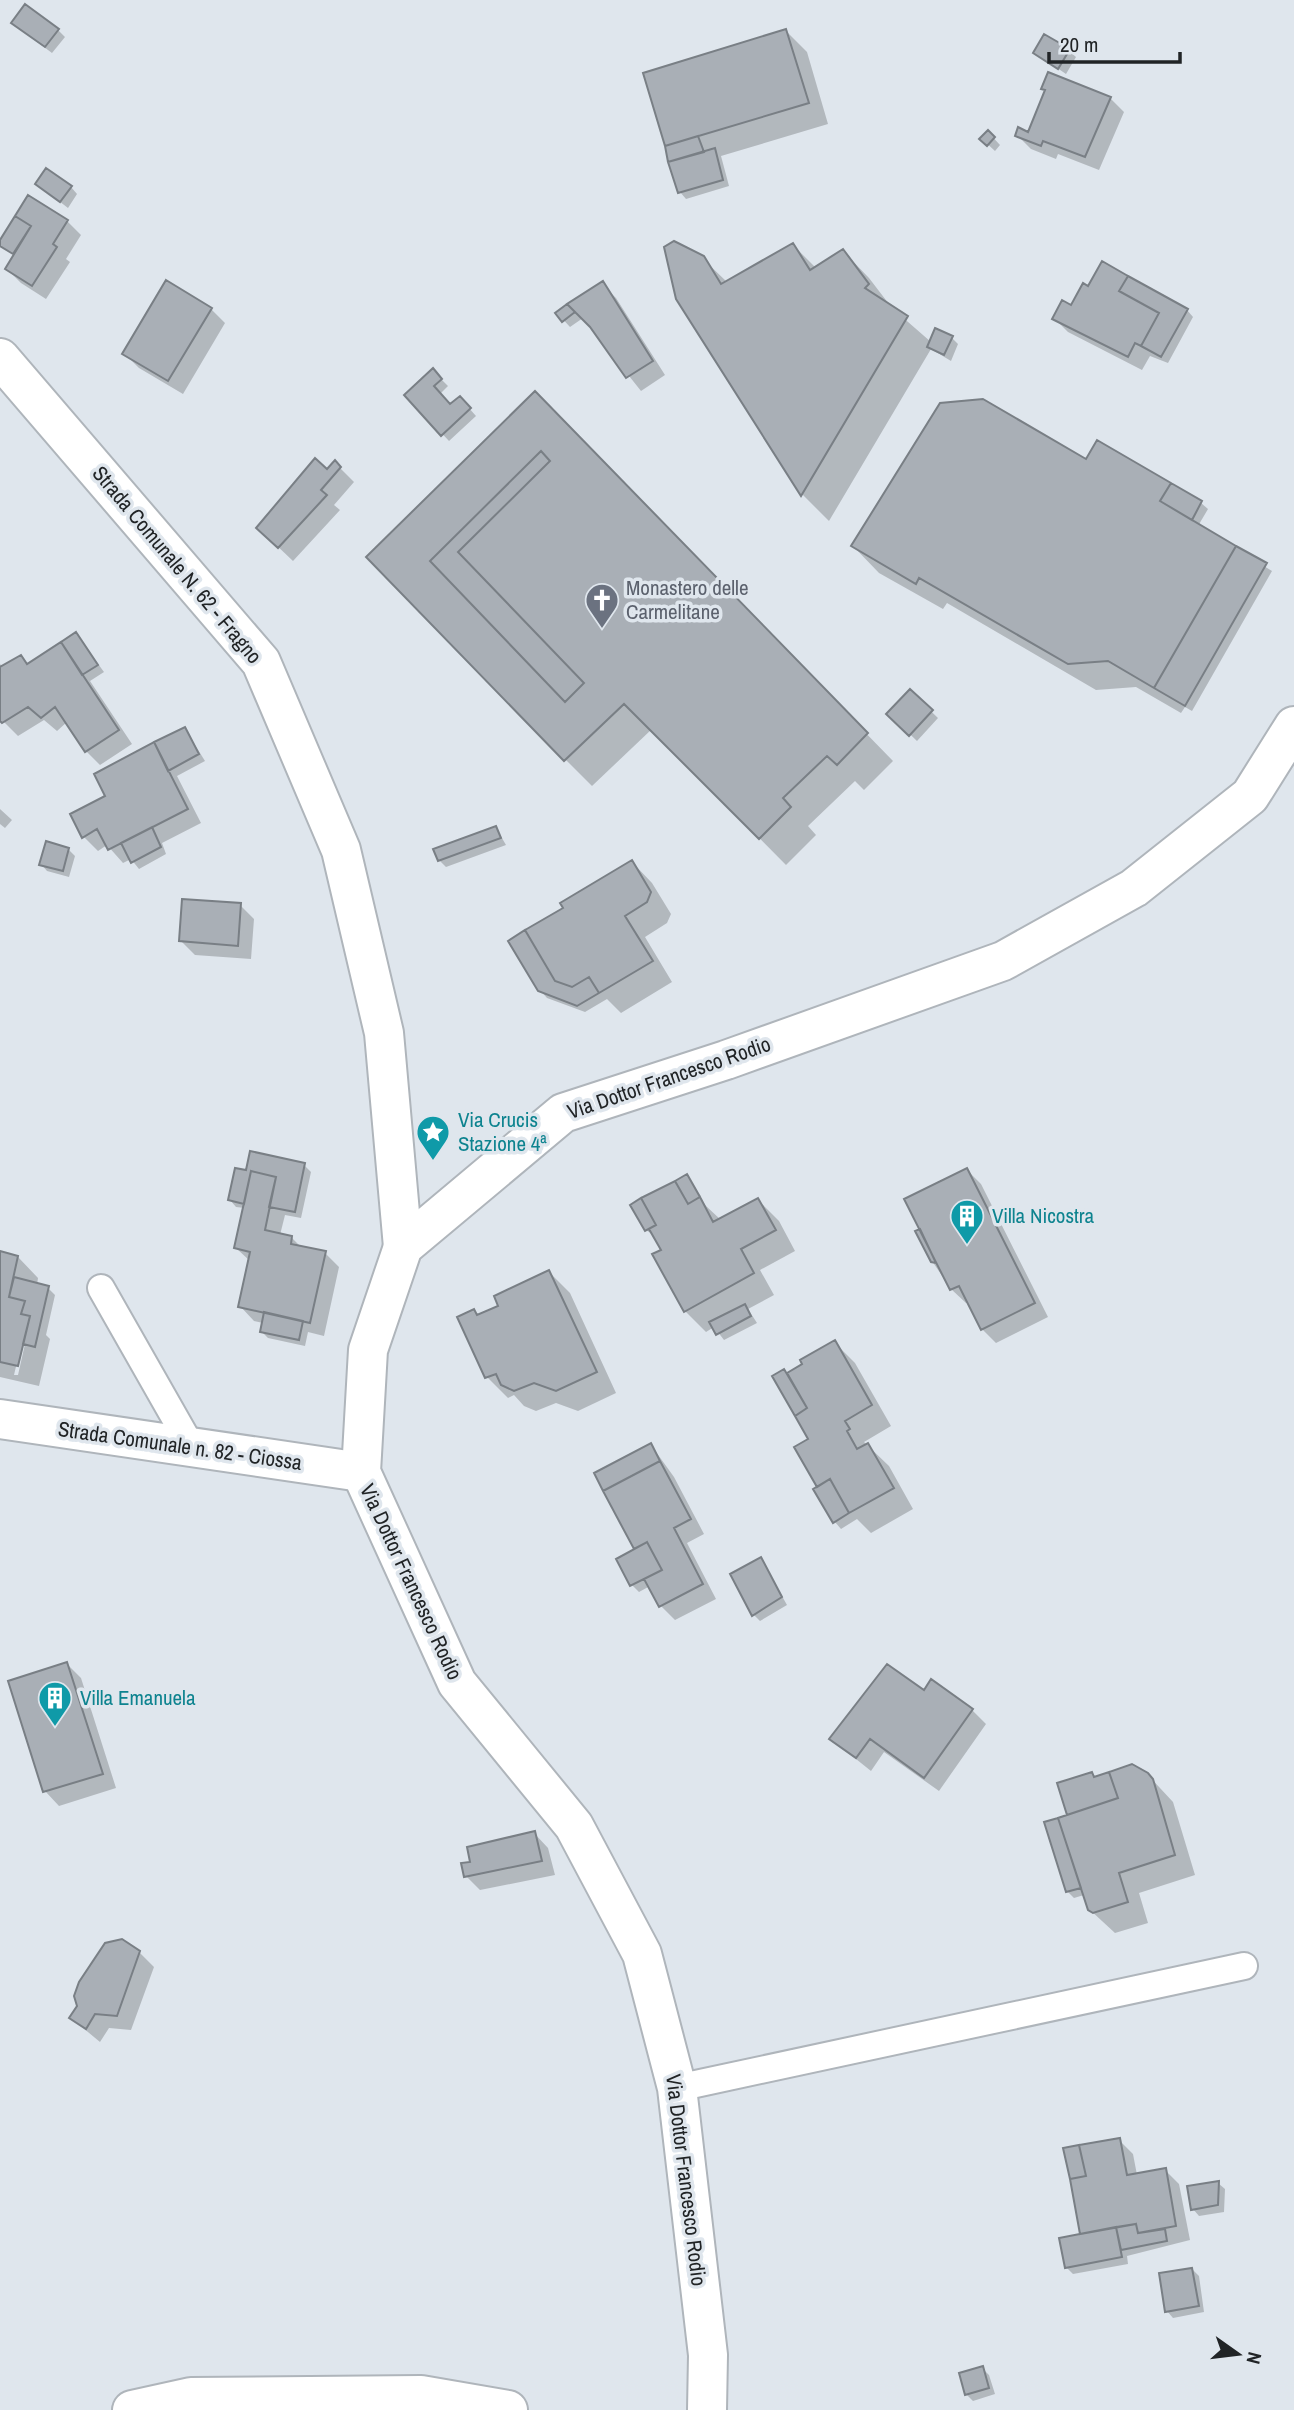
<svg xmlns="http://www.w3.org/2000/svg" width="1294" height="2410" viewBox="0 0 1294 2410" font-family="'Archivo Narrow',sans-serif">
<style>
.shadow{fill:#0003;fill-rule:evenodd}
.building{fill:#a9afb6;stroke:#797f85;stroke-width:2}
.lines{fill:none;stroke-linecap:round;stroke-linejoin:round}
.service-casing{stroke:#afb5bb;stroke-width:30}
.minor-casing{stroke:#afb5bb;stroke-width:42}
.secondary-casing{stroke:#afb5bb;stroke-width:42}
.service{stroke:#fff;stroke-width:26}
.minor{stroke:#fff;stroke-width:38}
.secondary{stroke:#fff;stroke-width:38}
.labels{text-anchor:middle;stroke-width:7;stroke-linejoin:round;paint-order:stroke}
.street-label{font-size:21px;fill:#212426;stroke:#dfe6ed}
.worship-label{font-size:21px;fill:#5b616d;stroke:#dfe6ed;text-anchor:start}
.culture-label{font-size:21px;fill:#0d838f;stroke:#dfe6ed;text-anchor:start}
</style>
<rect width="100%" height="100%" fill="#dfe6ed"/>
<path class="shadow" d="M20,29L58,30L65,37L52,53Z
M786,31L807,52L828,124L721,156L729,186L686,199L680,192L646,74Z
M1069,51L1076,57L1066,74L1035,53Z
M1043,88L1110,98L1124,112L1099,170L1058,154L1056,159L1031,149L1017,135L1029,134L1046,92Z
M988,132L1000,145L995,151L982,139Z
M37,184L71,187L77,194L68,208Z
M28,197L67,221L81,235L66,259L70,262L46,299L21,283L7,269L15,256L0,245Z
M793,245L816,268L843,251L869,278L892,308L931,342L952,338L958,344L951,361L931,349L829,521L803,495L678,299L702,258L727,282Z
M602,284L616,298L665,375L641,391L583,318L570,327L557,313Z
M1072,307L1187,310L1193,317L1168,363L1150,356L1142,370L1068,332L1054,318Z
M211,309L225,323L183,394L139,368L125,354Z
M433,371L448,386L440,394L451,406L460,398L476,416L449,441L406,395Z
M561,420L893,761L864,790L855,781L808,826L816,835L786,865L652,729L592,786L565,759Z
M1097,442L1201,503L1208,509L1198,526L1272,571L1192,711L1185,707L1181,713L1136,687L1096,690L947,603L943,609L879,573L853,546L1087,461Z
M335,463L354,482L334,505L340,510L293,561L273,542Z
M76,634L104,672L90,681L132,744L100,765L86,751L67,722L57,731L44,720L18,736L0,718V664L4,669L28,666Z
M910,691L938,718L917,741L889,714Z
M185,729L205,761L177,776L201,823L162,843L166,854L139,869L131,859L123,863L107,845L98,851L84,837L108,797Z
M0,809L12,820L5,828L0,824Z
M496,828L506,845L446,867L439,860Z
M68,849L75,856L69,877L47,871L41,864Z
M632,862L652,883L671,914L667,923L645,937L672,982L621,1013L607,999L585,1012L547,998L540,990L565,908Z
M240,905L254,919L251,959L195,955L181,941Z
M304,1165L311,1172L301,1218L285,1215L280,1235L292,1238L302,1248L325,1253L339,1267L324,1336L308,1332L305,1346L268,1338L261,1331L263,1323L254,1321L240,1306L250,1261L236,1248L245,1208L236,1207L230,1200L248,1172Z
M967,1170L981,1184L1048,1317L996,1343L982,1329L968,1302L966,1303L951,1289L932,1261L922,1230Z
M686,1176L706,1206L721,1220L758,1200L779,1221L795,1251L760,1270L774,1295L748,1309L757,1323L724,1340L714,1327L706,1332L685,1311L663,1251L655,1236L646,1230Z
M0,1253L18,1257L38,1278L37,1285L48,1288L55,1295L46,1335L50,1339L39,1386L0,1377ZM22,1341L25,1344L18,1375H14Z
M549,1272L570,1293L616,1393L578,1411L556,1403L536,1411L524,1406L514,1395L508,1398L487,1377L474,1311L479,1316L501,1306Z
M834,1342L855,1363L891,1426L864,1442L889,1466L913,1509L871,1533L857,1519L841,1529L835,1522L819,1487L811,1440L787,1375Z
M651,1445L674,1477L704,1534L687,1543L716,1599L675,1620L661,1606L650,1586L639,1592L632,1585Z
M761,1559L787,1605L760,1621L754,1615Z
M67,1664L81,1678L116,1788L59,1806L45,1791Z
M924,1693L972,1710L986,1724L939,1791L884,1752L871,1771L831,1739Z
M1092,1774L1095,1778L1147,1774L1173,1802L1195,1875L1139,1893L1148,1923L1115,1933L1089,1909L1084,1895L1074,1898L1067,1891L1069,1816L1059,1784Z
M534,1833L548,1848L555,1875L480,1890L466,1876L472,1863Z
M139,1952L154,1967L131,2030L109,2028L100,2042L71,2018Z
M1119,2140L1133,2154L1137,2175L1165,2170L1179,2184L1190,2240L1127,2256L1128,2264L1073,2274L1066,2267L1084,2235ZM1144,2224L1106,2231L1105,2227Z
M1218,2183L1225,2189L1224,2212L1199,2216L1193,2209Z
M1192,2269L1199,2276L1204,2312L1173,2318L1167,2311Z
M982,2368L989,2375L995,2394L973,2401L966,2394Z"/>
<path class="building" d="M25,4L59,29L45,47L11,23Z
M786,29L809,103L665,146L643,73Z
M1044,34L1070,49L1058,69L1033,53Z
M1048,72L1111,97L1085,157L1043,141L1041,146L1015,136L1018,127L1028,132L1045,90L1041,89Z
M988,130L995,137L987,146L979,139Z
M698,136L704,152L668,162L665,146Z
M715,148L723,180L678,193L668,162Z
M46,168L72,186L60,202L35,184Z
M28,195L68,220L53,244L57,247L32,286L5,269L31,226L15,216Z
M15,216L31,226L13,254L0,246V240Z
M674,241L704,256L721,284L793,243L810,270L843,249L869,284L865,288L908,316L801,496L676,299L664,247Z
M1102,261L1128,276L1119,291L1159,313L1141,346L1135,343L1128,357L1052,319L1062,300L1071,305L1083,283L1088,286Z
M1128,276L1188,309L1161,357L1141,346L1159,313L1119,291Z
M166,280L212,308L168,381L122,354Z
M603,281L653,361L626,378L590,327L567,304Z
M567,304L575,312L562,322L555,313Z
M935,328L953,336L944,355L927,347Z
M433,368L442,379L434,386L450,404L460,396L471,408L441,436L404,395Z
M535,391L868,733L837,765L827,756L783,798L791,807L759,839L624,704L564,761L366,557Z
M983,399L1086,459L1097,440L1171,483L1160,501L1236,546L1154,688L1108,661L1068,664L919,578L916,584L851,546L940,403Z
M541,451L550,461L458,552L584,683L565,702L430,561Z
M315,458L327,469L335,460L341,467L321,490L327,495L278,548L256,528Z
M1171,483L1202,501L1192,520L1160,501Z
M1236,546L1267,563L1185,706L1154,688Z
M76,632L98,665L82,675L61,642Z
M61,642L119,730L85,752L55,707L41,718L28,707L2,723L0,721V667L21,655L27,664Z
M910,689L933,710L909,736L886,714Z
M185,727L199,754L168,771L154,742Z
M154,742L188,809L108,850L97,829L82,838L70,814L105,796L94,774Z
M496,826L501,838L438,861L433,849Z
M152,827L161,847L131,863L121,843Z
M46,841L69,848L63,871L39,865Z
M632,860L651,892L647,902L625,916L653,961L599,993L589,977L572,987L555,981L525,930L563,908L560,903Z
M182,899L241,903L238,946L179,941Z
M525,930L555,981L572,987L589,977L599,993L577,1006L538,991L508,941Z
M250,1151L305,1163L295,1212L269,1207L276,1177L251,1171L244,1204L228,1200L235,1168L246,1170Z
M967,1168L1035,1303L981,1330L959,1286L950,1290L904,1199Z
M251,1171L276,1177L265,1230L292,1236L291,1244L326,1251L310,1323L238,1307L250,1252L234,1248Z
M687,1174L700,1197L688,1204L675,1181Z
M675,1181L688,1204L700,1197L713,1222L758,1198L776,1230L741,1249L754,1273L684,1312L652,1254L661,1250L649,1229L656,1225L641,1198Z
M641,1198L656,1225L645,1231L630,1205Z
M920,1229L936,1263L931,1262L915,1231Z
M0,1251L18,1256L9,1297L25,1301L21,1314L30,1316L18,1366L0,1362Z
M549,1270L597,1372L556,1391L534,1383L514,1391L501,1385L496,1374L485,1378L457,1317L474,1309L477,1315L498,1306L494,1296Z
M14,1277L49,1286L35,1347L23,1344L30,1316L21,1314L25,1301L9,1297Z
M745,1304L751,1316L716,1335L709,1322Z
M264,1312L303,1321L299,1340L260,1332Z
M835,1340L872,1405L845,1421L850,1429L847,1431L857,1449L868,1443L894,1488L849,1513L830,1479L817,1487L794,1447L808,1439L795,1416L807,1408L787,1373L802,1364L800,1360Z
M784,1369L807,1408L795,1416L772,1376Z
M651,1443L660,1461L603,1491L594,1473Z
M660,1461L691,1519L674,1528L703,1584L659,1607L644,1579L662,1570L647,1542L634,1549L603,1491Z
M830,1479L849,1513L833,1523L813,1489Z
M647,1542L662,1570L630,1586L616,1559Z
M761,1557L782,1597L752,1616L730,1574Z
M67,1662L103,1774L43,1792L8,1681Z
M887,1664L924,1690L931,1679L973,1709L924,1778L870,1739L856,1758L829,1739Z
M1132,1764L1148,1773L1153,1779L1175,1855L1119,1873L1128,1902L1093,1913L1088,1910L1058,1818L1118,1798L1109,1772Z
M1092,1772L1094,1777L1109,1772L1118,1798L1067,1815L1057,1783Z
M1058,1818L1081,1888L1066,1892L1044,1822Z
M535,1831L542,1861L464,1877L461,1863L470,1862L467,1847Z
M122,1939L140,1951L117,2016L95,2014L86,2029L69,2018L77,2006L74,1996L79,1982L105,1943Z
M1120,2138L1127,2175L1166,2168L1176,2226L1138,2233L1136,2224L1080,2234L1070,2179L1086,2176L1079,2145Z
M1079,2145L1086,2176L1070,2179L1063,2148Z
M1219,2181L1218,2205L1191,2210L1187,2186Z
M1136,2224L1138,2233L1165,2229L1167,2241L1121,2250L1116,2227Z
M1116,2227L1122,2257L1065,2268L1059,2238Z
M1192,2268L1199,2306L1165,2312L1159,2273Z
M983,2366L989,2388L965,2395L959,2373Z"/>
<g class="lines">
<defs>
<path id="service" d="M101,1288L192,1448
M677,2088L1244,1966"/>
<path id="minor" d="M0,358L261,662L341,850L384,1033L403,1247
M0,1419L361,1472
M132,2410L191,2397L421,2395L508,2410"/>
<path id="secondary" d="M707,2410L708,2355L677,2088L642,1954L574,1826L457,1683L361,1472L368,1350L403,1247L563,1113L726,1060L1003,961L1134,888L1250,796L1294,726"/>
</defs>
<use href="#service" class="service-casing"/>
<use href="#minor" class="minor-casing"/>
<use href="#secondary" class="secondary-casing"/>
<use href="#service" class="service"/>
<use href="#minor" class="minor"/>
<use href="#secondary" class="secondary"/>
</g>
<defs>
<symbol id="church-pin" viewBox="-11 -11 22 30"><path d="M0 17L-7.5 6A9.5 9.5 0 1 1 7.5 6Z" fill="#6b7280" stroke="#dfe6ed"/><path d="M-1.2-6h2.4v3.5h3.3v2.4h-3.3V6h-2.4V-.1h-3.3v-2.4h3.3Z" fill="#fff"/></symbol>
<symbol id="sight-pin" viewBox="-11 -11 22 30"><path d="M0 17L-7.5 6A9.5 9.5 0 1 1 7.5 6Z" fill="#0f9aa8" stroke="#dfe6ed"/><path d="M0-6L1.8-2.2L6-1.7L2.9 1.2L3.7 5.4L0 3.3L-3.7 5.4L-2.9 1.2L-6-1.7L-1.8-2.2Z" fill="#fff"/></symbol>
<symbol id="building-pin" viewBox="-11 -11 22 30"><path d="M0 17L-7.5 6A9.5 9.5 0 1 1 7.5 6Z" fill="#0f9aa8" stroke="#dfe6ed"/><path d="M-4-6H4V6H1V3H-1V6H-4ZM-2.5-4.3h1.7v1.8h-1.7ZM.8-4.3h1.7v1.8H.8ZM-2.5-1h1.7V.8h-1.7ZM.8-1h1.7V.8H.8Z" fill="#fff"/></symbol>
</defs>
<g fill-rule="evenodd">
<use href="#church-pin" x="583" y="581" width="38" height="52"/>
<use href="#sight-pin" x="414" y="1113" width="38" height="52"/>
<use href="#building-pin" x="948" y="1197" width="38" height="52"/>
<use href="#building-pin" x="36" y="1679" width="38" height="52"/>
</g>
<g class="labels">
<g class="street-label">
<text transform="translate(177 565) rotate(50)" y="7">Strada Comunale N. 62 - Fragno</text>
<text transform="translate(669 1078) rotate(-19)" y="7">Via Dottor Francesco Rodio</text>
<text transform="translate(180 1446) rotate(8)" y="7">Strada Comunale n. 82 - Ciossa</text>
<text transform="translate(411 1582) rotate(65)" y="7">Via Dottor Francesco Rodio</text>
<text transform="translate(686 2180) rotate(83)" y="7">Via Dottor Francesco Rodio</text>
</g>
<g class="worship-label">
<text x="626" y="595">Monastero delle<tspan x="626" dy="24">Carmelitane</tspan></text>
</g>
<g class="culture-label">
<text x="458" y="1127">Via Crucis<tspan x="458" dy="24">Stazione 4ª</tspan></text>
<text x="992" y="1223">Villa Nicostra</text>
<text x="80" y="1705">Villa Emanuela</text>
</g>
</g>
<g transform="translate(1238 2354) rotate(104)" stroke="#dfe6ed" stroke-width="5" paint-order="stroke">
<path d="M0-5L12 26L0 18L-12 26Z" fill="#212426"/>
<text y="-10" font-size="19" font-weight="bold" text-anchor="middle" fill="#212426">N</text>
</g>
<path d="M1049 52v10h131v-10" fill="none" stroke="#212426" stroke-width="3.5"/>
<text x="1060" y="52" font-size="21" fill="#212426" stroke="#dfe6ed" stroke-width="5" paint-order="stroke">20 m</text>
</svg>
